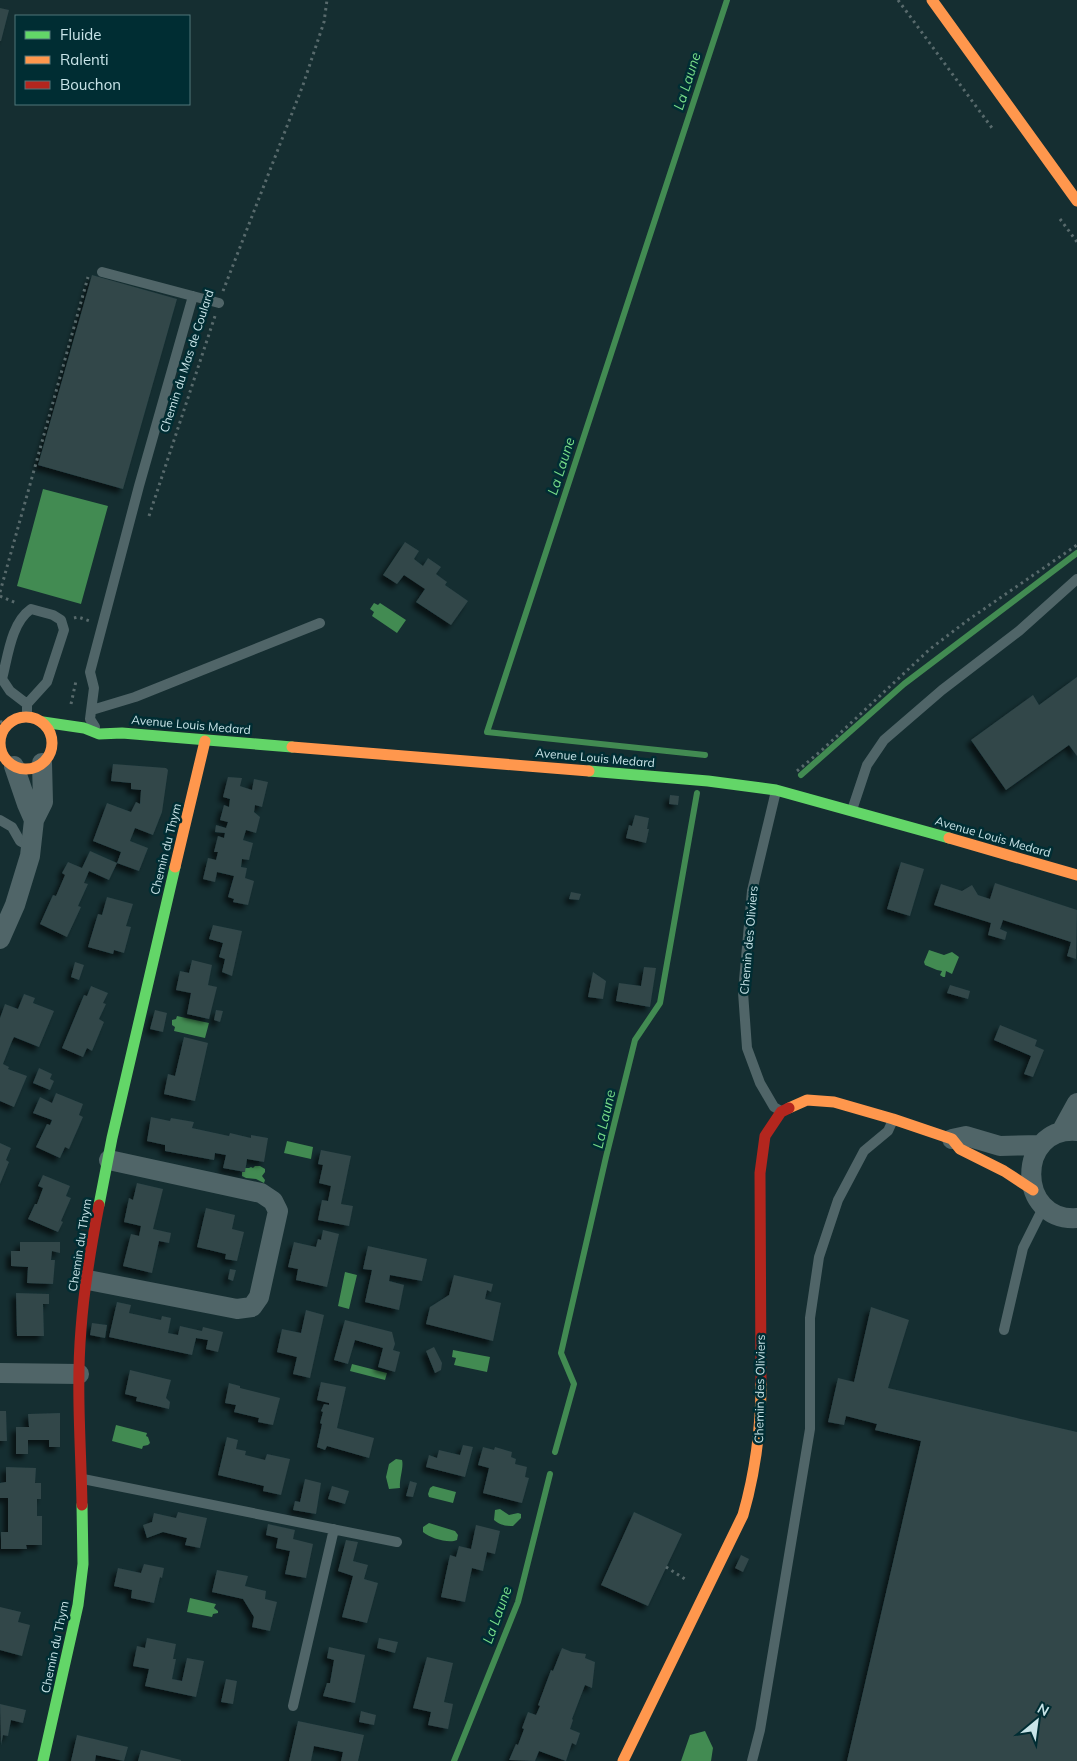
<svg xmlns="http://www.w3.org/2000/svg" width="1077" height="1761" viewBox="0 0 1077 1761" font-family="Mulish,sans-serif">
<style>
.water{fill:#428b52}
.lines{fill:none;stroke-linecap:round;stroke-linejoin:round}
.stream{stroke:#428b52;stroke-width:6}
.building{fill:#30474a;filter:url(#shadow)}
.path{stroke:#586a6c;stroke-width:3;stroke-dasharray:2.5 4;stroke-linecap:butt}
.lane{stroke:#506568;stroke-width:10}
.street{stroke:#506568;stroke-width:20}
.fast{stroke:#63d668;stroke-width:11}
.slow{stroke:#ff974d;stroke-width:11}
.jam{stroke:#b3261e;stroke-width:11}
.labels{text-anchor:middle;stroke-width:5;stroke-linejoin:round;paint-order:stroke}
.street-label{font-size:12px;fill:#c8e4e8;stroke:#002d33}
.water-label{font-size:14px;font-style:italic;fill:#78de89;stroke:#002d33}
</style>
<defs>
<filter id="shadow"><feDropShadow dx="-4.5" dy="4.5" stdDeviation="2.5" flood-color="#0009"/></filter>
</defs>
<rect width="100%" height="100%" fill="#152e31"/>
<path class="water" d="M43,489L108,506L81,604L17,586Z
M374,603L378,605L380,603L406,620L397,633L372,616L374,612L370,609Z
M929,950L944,955L952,952L959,957L952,974L946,971L945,977H943L940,975L942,971L937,970L925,965L924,962Z
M177,1016L209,1023L205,1038L174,1031L175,1027L172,1025V1020L176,1019Z
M287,1141L313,1147L311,1159L284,1153Z
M255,1166H260L265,1169V1172L262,1176L265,1180L264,1183L256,1179L246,1178L242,1176V1172H245V1168H249L251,1167L253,1168Z
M345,1272L357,1275L349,1309L338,1306Z
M453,1350L490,1357L487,1372L454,1365L456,1358L452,1357Z
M352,1364L387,1373L385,1380L350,1371Z
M116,1425L147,1433L146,1436L148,1437L150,1443L148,1445L143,1446L142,1449L112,1441Z
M396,1459L402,1460C404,1467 399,1479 400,1488L389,1489L386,1477L389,1464Z
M433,1486L456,1492L453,1503L429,1497L428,1494L430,1488Z
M500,1509L509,1515L518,1513L521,1514V1518L513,1526C505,1526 500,1525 494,1520L495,1510Z
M429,1523L455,1531L458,1535L457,1540C449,1544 430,1538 423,1532V1527Z
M190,1598L216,1604L214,1608L218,1611V1613L213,1614L212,1617L187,1612Z
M705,1731L713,1748L711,1761H681L690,1735Z"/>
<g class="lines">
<path class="stream" d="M705,755L487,732L727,0
M801,775L904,684L1077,553
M555,1452L574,1384L561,1353L606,1157L635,1040L660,1003L697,793
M454,1761L518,1602L550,1474"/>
</g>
<path class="building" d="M0,8L9,10L1,41H0Z
M92,275L177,299L123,489L38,465Z
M405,542L419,551L414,559L423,566L428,558L441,567L436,574L447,582L445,585L468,601L451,625L416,602L425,589L404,575L397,584L383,575Z
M1077,677V756L1069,745L1006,790L971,740L1033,695L1039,705Z
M113,764L166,768L168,770L162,812L153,835L135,828L130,841L148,848L139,871L117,863L121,852L93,841L107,803L131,812L136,802L140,804L141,790L131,789V783L111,781Z
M228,777L242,778L240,786L252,790L254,779L268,782L262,807L255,805L254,812L260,817L256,833L246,830L243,840L253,843L249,860L242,859L241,867L247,868L245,878L254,881L248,905L233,902L234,899L228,897L234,876L217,872L215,882L203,879L208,858L216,860L218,852H214L218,836L224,838L225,833L215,832L216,825L226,828L228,822L220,820L224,805L229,807L230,799L223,797Z
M670,795L679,796L678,805L669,804Z
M635,815L649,818L647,829H649L646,843L626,838L629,825L632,826Z
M90,851L117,863L109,880L89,871L84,883L88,884L78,906L81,907L67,937L40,924L53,895L56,896L65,875L62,873L68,862L82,868Z
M901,862L924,869L910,916L887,909Z
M995,883L1077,910L1076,959L1067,956L1071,942L1003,920L1000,929L1007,932L1005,940L988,935L991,923L934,905L941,884L962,891L972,885L978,895L990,899Z
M571,892L581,894L579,900L569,899Z
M107,897L133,904L126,926L131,927L124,953L114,950L113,954L88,947L98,914L102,915Z
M213,925L242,931L232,976L222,972L225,959L219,957L223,943L209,939Z
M192,960L212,965L208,985L217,987L209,1019L187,1014L191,993L176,990L180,971L189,973Z
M75,962L84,965L79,980L71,977Z
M644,967L656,968L650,1007L616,1001L619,983L641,986Z
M593,972L606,981L603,999L588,997Z
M950,985L970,991L968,999L947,993Z
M91,986L108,993L103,1003L106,1004L99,1019L104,1022L92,1051L87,1048L83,1057L62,1048L84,995L87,996Z
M24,994L35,998L33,1003L54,1011L39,1047L14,1037L12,1041L3,1064L9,1067L8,1069L27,1076L14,1107L0,1101V1018L5,1004L18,1009Z
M155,1010L167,1013L163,1032L150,1029Z
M216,1010L223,1011L220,1022L214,1020Z
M1000,1025L1037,1040L1035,1046L1044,1050L1033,1077L1024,1074L1031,1056L994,1040Z
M184,1037L208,1043L195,1101L164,1094L168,1074L175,1076Z
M39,1068L52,1074L50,1079L54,1081L50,1090L33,1083Z
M56,1093L83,1104L79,1115L83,1117L69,1149L65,1147L60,1158L36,1147L47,1124L50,1125L52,1120L33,1113L40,1097L52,1103Z
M151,1117L170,1121L171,1118L194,1122L192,1128L229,1136L230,1133L251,1138V1135L268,1138L264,1162L247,1159L245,1172L223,1168L226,1155L215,1153L214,1160L165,1151V1145L147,1141Z
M0,1143L11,1148L6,1160L9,1162L0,1184Z
M321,1150L351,1156L341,1204L353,1206L349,1226L318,1220L322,1200L328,1201L331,1186L319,1183L323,1165L318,1164Z
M43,1175L70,1186L66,1196L71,1198L61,1221L63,1222L58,1232L28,1219L35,1204H37L43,1188L38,1186Z
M137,1183L163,1189L153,1229L171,1233L169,1243L159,1241L152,1273L123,1266L131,1234L139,1236L141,1226L124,1222L129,1198L133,1200Z
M206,1208L235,1215L232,1229L244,1232L237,1261L225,1259L226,1254L197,1247Z
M323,1230L339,1234L327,1287L296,1280L298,1269L288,1267L294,1242L316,1247L318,1239L321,1240Z
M20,1242H60V1253L52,1251L51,1260H55L53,1284L27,1283L28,1267L11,1266V1251H20Z
M368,1246L427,1259L422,1281L390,1275L389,1281L404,1285L399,1310L365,1302L372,1270L363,1269Z
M230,1269L236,1270L233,1281L228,1279Z
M454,1275L493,1284L491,1292L487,1290L485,1299L501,1303L493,1341L426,1324L430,1307L449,1295Z
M16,1293L49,1294V1304H43L44,1336H17Z
M117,1302L131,1305L129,1313L161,1320L162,1316L171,1318L168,1333L178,1335L180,1326L202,1331L203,1327L223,1332L218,1352L206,1349L208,1340L196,1338L192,1355L109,1337Z
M871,1307L909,1320L888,1388L1077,1432V1761H847L921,1441L875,1430L877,1424L846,1416L844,1425L828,1422L838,1378L854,1382Z
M306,1310L324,1315L310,1378L293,1374L297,1357L277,1352L282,1329L301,1333Z
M345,1320L392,1332L395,1344L393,1350L400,1352L395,1372L378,1367L383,1348L355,1340L348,1364L334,1360Z
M92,1323L107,1325L105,1338L90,1335Z
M434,1347L442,1363L441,1370L435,1373L426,1351Z
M130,1370L171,1380L166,1398L170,1402L169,1409L136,1401L137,1397L125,1394Z
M321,1382L346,1387L337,1428L374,1438L369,1458L327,1446L325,1450L317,1447L322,1424L320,1423L323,1412L321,1411L324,1404L329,1405V1403L317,1400Z
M229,1383L240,1386V1388L280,1398L273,1425L258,1422L259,1418L234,1412L236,1405L225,1403Z
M0,1411H6L7,1441H0Z
M60,1413V1447H49V1440H28V1454H16V1427H29L28,1414Z
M227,1437L238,1440L236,1449L246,1451L245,1455L265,1460L267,1454L290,1459L281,1495L263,1491L264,1486L218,1475Z
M463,1445L473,1447L465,1477L426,1467L429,1455L437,1458L439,1450L460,1455Z
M483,1447L494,1450L495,1447L512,1452L511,1457L516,1459L515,1464L527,1467L525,1477L529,1478L522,1503L483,1493L489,1468L478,1465Z
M6,1467L36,1468L35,1483H41V1499H37V1516H42V1545H26L27,1549H1V1532H8V1498H0V1483L6,1482Z
M305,1479L321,1483L316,1514L293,1510L295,1501L300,1502Z
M410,1481L417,1483L413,1497L406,1496Z
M332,1486L349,1491L345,1504L328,1499Z
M178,1512L207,1518L200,1548L185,1545L187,1538L163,1532L147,1538L143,1525L152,1522L154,1513L176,1518Z
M634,1512L682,1534L648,1606L601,1585Z
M268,1524L295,1530L293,1539L313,1544L306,1578L285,1574L290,1551L276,1548L278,1538L266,1535Z
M476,1525L500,1531L495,1554L487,1552L483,1571L472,1568L465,1602L441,1597L450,1555L456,1557L459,1546L471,1549Z
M346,1540L358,1542L353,1561L368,1565L364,1579L378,1583L367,1623L342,1617L353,1576L338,1571Z
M741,1555L749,1559L743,1572L735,1568Z
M144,1564L164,1568L162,1578L160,1577L154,1603L131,1598L132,1590L114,1586L118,1568L141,1573Z
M217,1570L248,1576L245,1586L266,1591L265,1599L277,1602L270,1631L252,1627L254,1617L243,1599L212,1592Z
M0,1607L21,1612L18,1622L30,1625L22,1656L0,1650Z
M147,1638L176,1644L173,1659H176L172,1679L182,1681L187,1658L204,1661L196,1697L145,1686L149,1669L133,1666L137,1646L145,1648Z
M379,1638L398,1642L395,1653L377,1648Z
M329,1647L365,1655L355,1703L323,1696L327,1683H330L334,1660L327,1658Z
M562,1648L572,1652L586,1654L585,1658L595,1662L592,1688L585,1685L572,1719L573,1720L570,1729L580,1733L576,1745L572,1743L566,1761L539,1751L535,1761L509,1760L516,1744L518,1745L524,1729L522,1728L528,1712L536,1715L540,1706L538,1705L551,1670L553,1671Z
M427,1657L453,1663L444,1702L453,1704L448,1729L428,1725L431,1712L413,1708Z
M226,1679L237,1681L233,1704L221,1702Z
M0,1704L26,1710L23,1723L11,1720L8,1736L3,1735L1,1745Z
M361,1711L376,1715L374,1725L359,1722Z
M298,1721L364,1735L358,1761H341L343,1752L314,1746L311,1761H289Z
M77,1735L128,1747L124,1761L96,1755L95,1761H71Z
M141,1750L181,1760V1761H138Z"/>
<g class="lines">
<path class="path" d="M898,0L992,128
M1060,219L1077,242
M223,291L303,85L324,22L327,0
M149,516L215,316
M0,592L88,277
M0,596L16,603
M74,618L78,617L90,621
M71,704L76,681
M0,722L12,721
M797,771L822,750L930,649L968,620L1077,545
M666,1567L685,1579L684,1581"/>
<path class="lane" d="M102,272L219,303
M27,704L10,691L2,679C8,656 11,623 31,609L53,615L61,620L64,630L47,682L27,704V717
M92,710L135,697L320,623
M95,727L90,719L94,688L90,672L139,486L193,296
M776,791L752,891L743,992L747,1048L760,1083L774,1107L781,1111
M852,810L867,765L884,740L942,690L1019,631L1077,579
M0,820L12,827L20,841L31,847
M1004,1330L1023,1248L1044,1206
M83,1479L397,1542
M293,1706L334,1529
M752,1761L760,1730L810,1429V1318L819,1257L838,1200L864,1151L888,1131L893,1120"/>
<path class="street" d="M14,766L27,804L34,820
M0,939L15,905L30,856L34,820L43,802L42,763
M1077,1131C1016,1126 1016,1222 1077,1218
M1061,1132L1077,1103
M952,1139L966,1136L1000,1146L1041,1145
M88,1280L237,1309L252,1307L259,1297L278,1211L273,1201L261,1193L109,1160
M0,1373L79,1374"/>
<path class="fast" d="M43,722L84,728L99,734L122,733L292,747
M589,771L708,781L776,790L949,838
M99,1205L112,1138L175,867
M43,1761L78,1605L83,1564L82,1505"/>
<path class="slow" d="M932,0L1077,201
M0 743a26 26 0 1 1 52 0a26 26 0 1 1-52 0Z
M292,747L589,771
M949,838L1077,875
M175,867L205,741
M789,1108L807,1100L834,1102L893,1119L952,1139L960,1149L1004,1171L1033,1190
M623,1761L743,1515C756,1470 761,1430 761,1383"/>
<path class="jam" d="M761,1383L760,1173L765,1136L781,1112L789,1108
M82,1505C81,1447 76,1388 81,1329C84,1288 91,1246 99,1205"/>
</g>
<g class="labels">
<g class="street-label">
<text transform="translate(187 361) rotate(-72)" y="4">Chemin du Mas de Coulard</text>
<text transform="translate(191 725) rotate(5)" y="4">Avenue Louis Medard</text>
<text transform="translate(595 758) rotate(5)" y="4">Avenue Louis Medard</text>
<text transform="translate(993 837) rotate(16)" y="4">Avenue Louis Medard</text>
<text transform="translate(166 849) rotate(-76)" y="4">Chemin du Thym</text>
<text transform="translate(749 940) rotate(-85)" y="4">Chemin des Oliviers</text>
<text transform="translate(80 1245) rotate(-81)" y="4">Chemin du Thym</text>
<text transform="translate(760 1389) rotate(-89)" y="4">Chemin des Oliviers</text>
<text transform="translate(55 1647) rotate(-78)" y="4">Chemin du Thym</text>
</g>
<g class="water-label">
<text transform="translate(687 81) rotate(-72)" y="5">La Laune</text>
<text transform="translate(561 466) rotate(-72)" y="5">La Laune</text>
<text transform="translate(604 1119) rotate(-77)" y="5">La Laune</text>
<text transform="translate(497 1615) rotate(-70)" y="5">La Laune</text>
</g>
</g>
<rect x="15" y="15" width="175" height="90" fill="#002d33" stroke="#50767b"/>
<rect x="25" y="31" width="25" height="8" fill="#63d668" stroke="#50767b"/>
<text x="60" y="40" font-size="15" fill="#c8e4e8">Fluide</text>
<rect x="25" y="56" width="25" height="8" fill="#ff974d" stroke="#50767b"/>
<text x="60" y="65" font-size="15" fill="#c8e4e8">Ralenti</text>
<rect x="25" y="81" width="25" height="8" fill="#b3261e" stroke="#50767b"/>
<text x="60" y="90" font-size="15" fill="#c8e4e8">Bouchon</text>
<g transform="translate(1037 1721) rotate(29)" stroke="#002d33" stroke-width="4" paint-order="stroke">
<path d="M0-4L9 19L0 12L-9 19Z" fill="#c8e4e8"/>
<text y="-8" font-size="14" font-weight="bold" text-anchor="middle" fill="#c8e4e8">N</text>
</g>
</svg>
